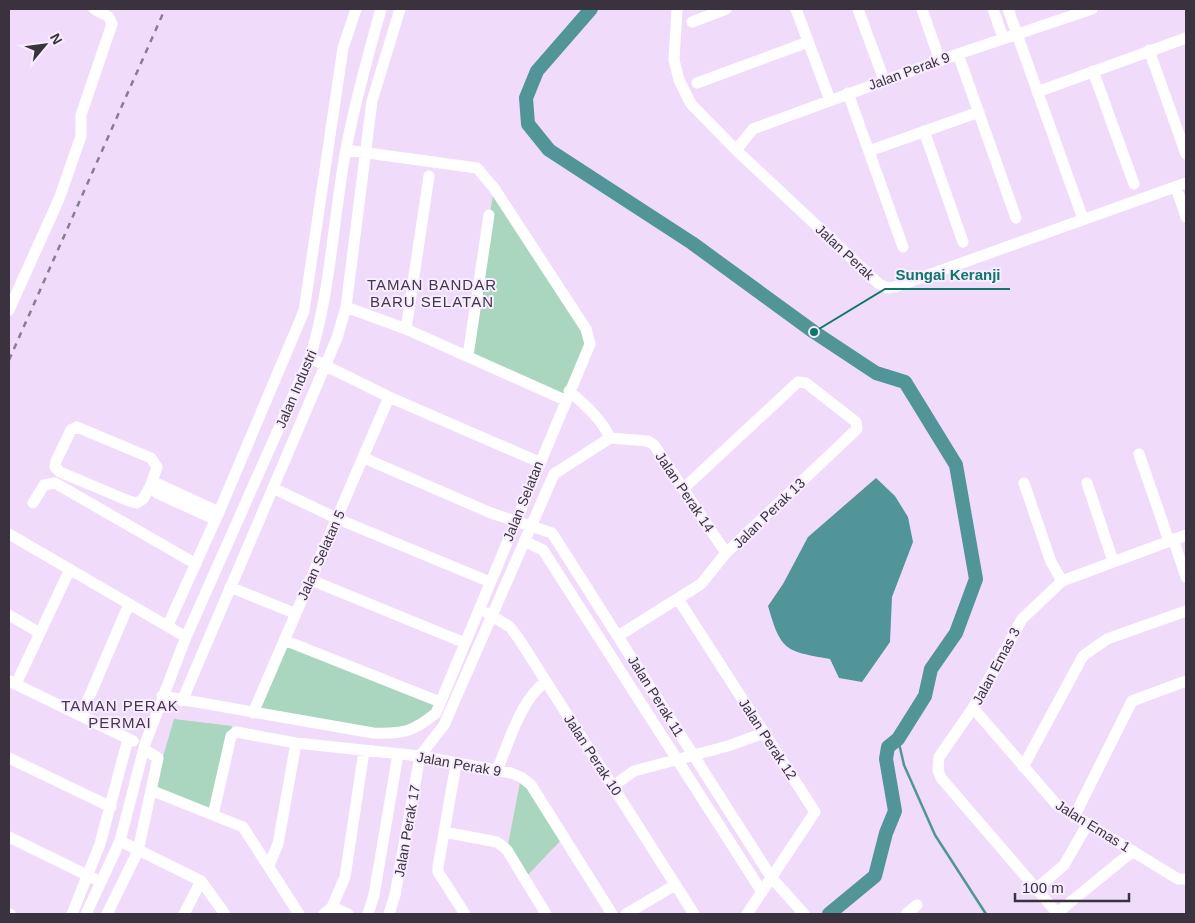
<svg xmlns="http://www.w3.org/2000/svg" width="1195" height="923" viewBox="0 0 1195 923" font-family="Arial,sans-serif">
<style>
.green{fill:#aad5bf}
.water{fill:#519599}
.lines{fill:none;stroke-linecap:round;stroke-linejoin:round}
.stream{stroke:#519599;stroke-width:2.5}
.river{stroke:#519599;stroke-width:14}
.minor{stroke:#fff;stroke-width:11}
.rail{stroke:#8a7d91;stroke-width:2.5;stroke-dasharray:6 6;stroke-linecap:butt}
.labels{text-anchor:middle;stroke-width:4;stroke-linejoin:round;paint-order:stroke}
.street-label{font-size:14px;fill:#3a323e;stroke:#f8ecff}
.neighbourhood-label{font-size:15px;letter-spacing:1px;fill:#45354d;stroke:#f8ecff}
.leader{fill:none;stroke:#0f766e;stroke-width:2}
.callout-dot{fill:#0f766e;stroke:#f8ecff;stroke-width:2}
.callout-label{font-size:15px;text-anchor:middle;font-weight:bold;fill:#0f766e;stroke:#f8ecff;stroke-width:4;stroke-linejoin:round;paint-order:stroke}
</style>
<rect width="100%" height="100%" fill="#f0dcfa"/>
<path class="green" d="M494,188L589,336L565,400L468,356Z
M284,640L440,702L436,713L400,734L253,713Z
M174,719L232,726L213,815L153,791Z
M521,777L563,838L524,879L507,850Z"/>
<path class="water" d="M876,478L895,496L908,517L913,542L892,597L890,642L862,682L839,678L830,659C785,651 781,651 768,606L783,584L808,537Z"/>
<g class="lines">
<path class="stream" d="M898,739L904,765L935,835L986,914"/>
<path class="river" d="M591,9L537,71L526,98L528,124L549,150L692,243L814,332L876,373L905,382L956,465L976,579L956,633L931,669L925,696L898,739L888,747L886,759L895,811L886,833L875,876L829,914"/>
<path class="minor" d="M677,9L674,60L679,80L691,104L736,150L879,284L888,288L895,287L917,279L1186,183
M796,9L830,100
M858,9L884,80
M922,9L940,61
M993,9L1003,38
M1008,9L1083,219
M692,22L726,9
M1149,50L1186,154
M958,54L1016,218
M1093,71L1134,184
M697,83L808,42
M1037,92L1186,38
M848,93L903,247
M924,131L963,242
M736,150L753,129L958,54L1092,9
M869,151L979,112
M1176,187L1186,217
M346,307L406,329L565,400
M9,310L59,199L81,136V115L112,24L109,17L94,9
M406,329L429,176
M468,356L489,215
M310,358L389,397L539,462
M569,391C585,405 601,418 610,438
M77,427L151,458L157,467L151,485L143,499L137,503L129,501L60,472L55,467L56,461L71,430Z
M1139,454L1169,541
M364,458L491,513L552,533L771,877L804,914
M1024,483L1051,562L1062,581
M1087,483L1113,561
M151,485L158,484L219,512
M151,485L157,493L216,520
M273,488L338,519L490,582
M33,503L44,485L55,483L196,564
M9,534L186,637
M1173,539L1186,577
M526,542L543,550L762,892
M311,580L465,643
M230,587L294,613
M678,599L815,812L747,914
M487,613L510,627L519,639L694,914
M9,615L40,633
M168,625L219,512L304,311L343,48L356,9
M618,636L701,584L726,553L857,429L856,422L806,383L798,382L684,488
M284,640L440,702
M9,681L133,741
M16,684L70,569
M162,696L373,733C403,734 413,732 436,713L590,344L586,329L494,188L477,168L346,150
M182,701L337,338L346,307L372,101L400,9
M973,708L1057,805L1178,879H1186
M253,713L389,397
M81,716L129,604
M9,758L111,807
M456,764L438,867V872L465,914
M1023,767L1083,656L1107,639L1186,611
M497,770C510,740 520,701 546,681
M613,786L634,771L728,746L764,733
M153,791L243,827L299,914
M213,815L231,736L236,732L296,743L420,756L511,773L521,777L531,785L612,914
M1074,817L1132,701L1186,681
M444,832L497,842L507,850L546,914
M9,837L95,879
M120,841L201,881L225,914
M269,865L278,844L296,743
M1035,890L1064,865L1087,825
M332,907L348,914
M1057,913L1133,851
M9,914H10
M72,914L100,844L128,739
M86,914L120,841L145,744L186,637L310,358C331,290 333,219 346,149C355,102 368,55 381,9
M107,914L138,851L158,758L144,749
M184,914L201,881
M324,914L332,907L345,877L364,751
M368,914L374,895L398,754
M389,914L395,895L420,756L444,725L554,474L610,438L648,441L654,445L726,553
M626,914L675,885
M906,914L917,905
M1058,914L941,778L938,770L939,757L973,708L1022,619L1062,581L1186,535"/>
<path class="rail" d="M9,360L165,9"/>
</g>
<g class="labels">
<g class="street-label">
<text transform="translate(909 71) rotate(-20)" y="5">Jalan Perak 9</text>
<text transform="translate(845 252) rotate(43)" y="5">Jalan Perak</text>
<text transform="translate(296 389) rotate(-67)" y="5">Jalan Industri</text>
<text transform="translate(685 492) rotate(56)" y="5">Jalan Perak 14</text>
<text transform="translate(523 501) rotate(-68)" y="5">Jalan Selatan</text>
<text transform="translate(769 513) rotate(-44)" y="5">Jalan Perak 13</text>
<text transform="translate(321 555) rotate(-66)" y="5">Jalan Selatan 5</text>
<text transform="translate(996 666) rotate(-62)" y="5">Jalan Emas 3</text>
<text transform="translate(656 696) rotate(58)" y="5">Jalan Perak 11</text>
<text transform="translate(768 739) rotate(57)" y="5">Jalan Perak 12</text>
<text transform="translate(593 755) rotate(57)" y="5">Jalan Perak 10</text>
<text transform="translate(459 764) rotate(10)" y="5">Jalan Perak 9</text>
<text transform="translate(1093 826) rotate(32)" y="5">Jalan Emas 1</text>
<text transform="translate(407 831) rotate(-80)" y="5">Jalan Perak 17</text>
</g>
<g class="neighbourhood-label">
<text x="432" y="290">TAMAN BANDAR<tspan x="432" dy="17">BARU SELATAN</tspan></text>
<text x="120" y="711">TAMAN PERAK<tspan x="120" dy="17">PERMAI</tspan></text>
</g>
</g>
<path class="leader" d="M814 332L885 289H1010"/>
<circle class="callout-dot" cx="814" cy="332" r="5"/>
<g class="callout-label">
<text x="948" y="280">Sungai Keranji</text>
</g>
<rect width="1195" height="923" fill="none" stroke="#3a323e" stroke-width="20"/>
<g transform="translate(45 45) rotate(61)" stroke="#f8ecff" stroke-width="4" paint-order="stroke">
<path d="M0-4L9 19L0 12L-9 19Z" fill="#3a323e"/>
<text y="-8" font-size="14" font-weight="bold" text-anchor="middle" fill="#3a323e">N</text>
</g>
<path d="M1015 893v8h114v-8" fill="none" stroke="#3a323e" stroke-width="2.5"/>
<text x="1022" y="893" font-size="15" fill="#3a323e" stroke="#f8ecff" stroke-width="4" paint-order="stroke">100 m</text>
</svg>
